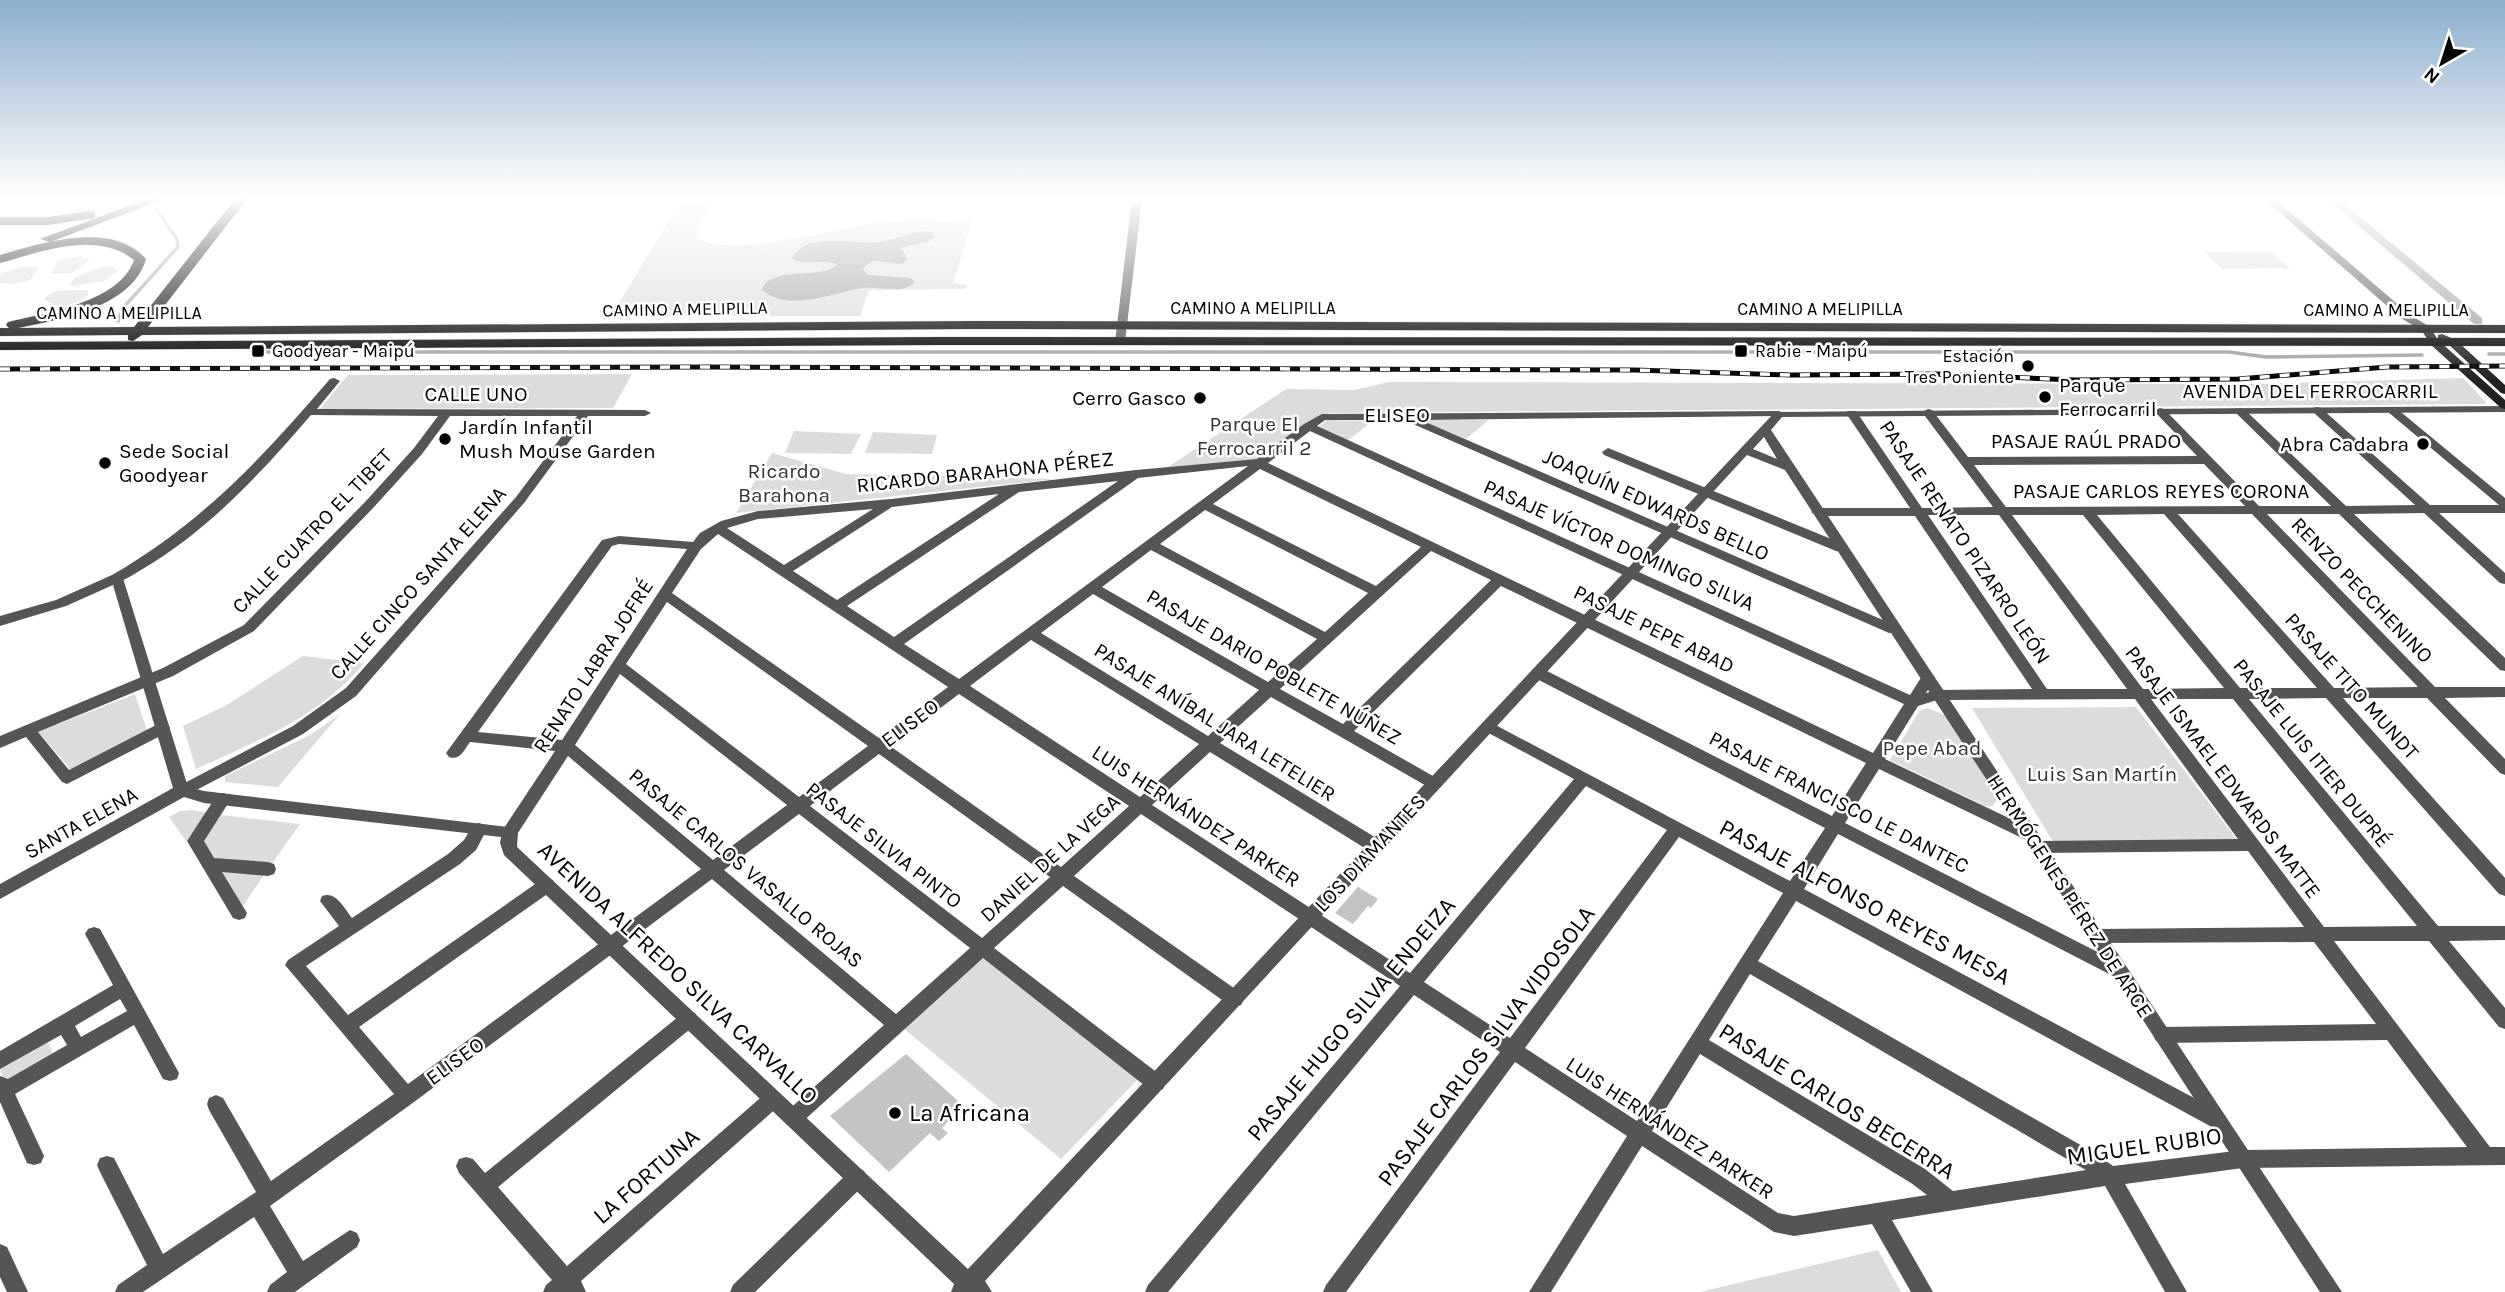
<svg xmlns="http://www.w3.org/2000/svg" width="2505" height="1292" viewBox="0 0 2505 1292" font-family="Karla,sans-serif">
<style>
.green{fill:#dcdcdc}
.water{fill:#a3a3a3}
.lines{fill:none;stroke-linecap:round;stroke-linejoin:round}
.stream{stroke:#a3a3a3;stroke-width:3.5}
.canal{fill:#a3a3a3;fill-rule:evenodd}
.building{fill:#c4c4c4}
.primary-casing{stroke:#dbdbdb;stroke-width:1}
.minor{fill:#555;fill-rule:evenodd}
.tertiary{fill:#555;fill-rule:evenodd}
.secondary{fill:#222;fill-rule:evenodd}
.primary{fill:#000;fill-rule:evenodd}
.rail-casing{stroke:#000;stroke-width:5}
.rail{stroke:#fff;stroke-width:3.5;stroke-dasharray:10;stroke-linecap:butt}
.poi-dot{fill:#000;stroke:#fff;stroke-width:2.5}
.labels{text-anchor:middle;stroke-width:5;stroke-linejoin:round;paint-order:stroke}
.far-street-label{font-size:18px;fill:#000;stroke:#fff}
.far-poi-label{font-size:18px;fill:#000;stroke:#fff;text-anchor:start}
.poi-label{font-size:21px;fill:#000;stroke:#fff;text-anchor:start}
.street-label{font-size:21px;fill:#000;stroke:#fff}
.park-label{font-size:21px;fill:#333;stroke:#fff}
.near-street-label{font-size:24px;fill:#000;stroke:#fff}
.near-poi-label{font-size:24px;fill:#000;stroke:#fff;text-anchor:start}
</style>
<rect width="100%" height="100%" fill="#fff"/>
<path class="green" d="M682,199H715L695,236C725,262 849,224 891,221C918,219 945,221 972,222L953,283L967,285L965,289L869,290L860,316H611Z
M2270,251L2290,268L2222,269L2204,252Z
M78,256L90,259L72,273L51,274L58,260Z
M105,266L114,267L118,271L104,281L72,286L70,284L75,277Z
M20,267H39L30,280L13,284L0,283V274Z
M79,290H88V295C75,305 59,310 45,300V297L56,291Z
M632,374L613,408L320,409L348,375Z
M2463,378L2486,402L2485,404L1327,413L1259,459L1168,467L1286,389L1354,390L1389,382L2254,384Z
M1327,420L1373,421L1347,441L1317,428Z
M1421,420H1489L1466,439Z
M794,431L861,434L851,454L785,453Z
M873,432L937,435L932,454L865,453Z
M772,453L846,474L1055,479L736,513Z
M303,656L364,663C320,717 257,741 196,769L183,726L225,706Z
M135,694L148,733L73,772L38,732Z
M2136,707L2238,841L2057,843L2052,840L1972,708Z
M1928,708L1947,716L1999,796L1993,806H1985L1890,760L1920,710Z
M340,714L278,787L225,782V776L310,735Z
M192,810L210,813L186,841L169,817L180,811Z
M221,815L300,824L271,865L213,861L202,841Z
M218,871L266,872L243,906Z
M982,955L1139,1078L1061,1159L902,1027Z
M47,1040L53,1054L4,1083L0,1067Z
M1878,1250L1901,1292H1700Z"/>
<path class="water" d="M922,231L931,232L935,237L929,241L901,248L907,258L904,263C888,267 874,253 863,269L868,275L911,278L915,282C903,295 880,286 863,288C834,292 789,313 762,290L765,283C788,267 816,279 836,266V264C821,259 806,266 792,259C803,231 857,245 879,242C893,240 907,234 922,231Z"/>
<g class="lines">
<path class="stream" d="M118,321L123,308L178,247L177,239L156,209
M263,352L345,351
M370,352C990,350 1609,354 2229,352L2266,357L2422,355
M2489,354H2505"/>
<path class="canal" d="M2327,199H2338L2482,318V324H2474Z"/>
</g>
<path class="building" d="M1358,887L1378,899L1371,908L1368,906L1353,924L1335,913Z
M906,1054L958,1101L954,1105L959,1110L942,1128L948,1133L939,1141L930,1133L889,1172L830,1116Z"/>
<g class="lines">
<defs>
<path id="primary" d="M148,199H165L50,242L40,239Z
M235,199H247L148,327L972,321L2505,325V333L972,329L142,335L133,341L128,340V335L0,336V328H9L6,325L8,322C46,313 120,302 134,260C97,230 40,252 0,263V255C42,243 112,220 146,259C132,307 62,319 18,328L134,327Z
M91,211L95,212V218L48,225H0V217H48Z
M940,337L2505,338V346L940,345L0,350V342Z"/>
</defs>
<use href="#primary" class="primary-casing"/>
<path class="minor" d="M1132,199H1142L1125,342L1120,345L1115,342Z
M334,378L340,381L317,409L645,410L651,413L645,416H588L524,503L356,696L303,734L187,795L182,797L177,795L174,791L177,787L293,726L346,688L516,497L577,416H450L422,454L374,507L254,631L173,676L38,732L69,770L158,724H168L170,728L168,732L67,784L62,782L26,737L0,748V736L163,668L244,625L366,501L414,448L438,416L311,415C261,473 208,531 141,570C132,575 123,583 112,581L110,578L112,575C201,524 264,456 330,379Z
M2317,407L2321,408L2430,505H2499L2388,412V408H2396L2505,498V513H2439L2505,573V584L2500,583L2424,513L2354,514L2505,658V671L2500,670L2339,514H2267L2435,687H2505V697L2445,698L2505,759V775L2500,773L2427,698H2343L2505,878V896L2499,894L2326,698L2249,699L2438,926H2505V940L2449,941L2505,1008V1029L2499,1027L2429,941H2334L2490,1147H2505V1165L2243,1168L2125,1184L2187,1292H2165L2105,1186L1892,1220L1933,1292H1911L1872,1224L1794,1236L1774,1232L1642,1146L1551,1292H1529L1627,1136L1515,1062L1346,1292H1323L1326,1285L1500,1052L1414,995L1168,1292H1145L1148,1285L1400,986L1141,814L1074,876L1241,993L1244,999L1241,1005L1235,1007L1229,1005L1063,886L994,948L1163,1077L1165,1083L1163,1089L1156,1092L1149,1089L983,958L800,1124L793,1127L786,1124L784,1118L786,1112L884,1025L712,879L414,1102L270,1206L303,1261L350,1230L357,1233L360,1240L357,1247L295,1292H267L270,1285L287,1272L254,1217L143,1292H115L118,1285L147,1265L100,1172L97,1165L100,1158L107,1156L114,1158L163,1254L256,1192L209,1110L207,1104L209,1098L216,1095L223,1098L271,1181L394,1094L285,965L288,960L339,926L320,901L322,896C336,891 344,908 352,918L448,854L464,840L473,825L479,823L485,825L487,829L476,850L460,864L306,966L348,1015L541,880L547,878L553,880L555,885L553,890L359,1027L408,1084L701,869L568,756L516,836L510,838L504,836L502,832L504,828L555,751L470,742C464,750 460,761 449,757L446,753L602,540L619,536L693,542L700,533L721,521L758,511L891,499L1136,470L1257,459L1304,424L1322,414L1779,411L1785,414L1783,416L1421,420L1899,627L1901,630L1899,633H1889L1404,420H1325L1317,426L1910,695L1922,676L1927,675L1934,680L1926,693L1937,690L2032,689L1915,516H1817L1811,512L1817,508H1910L1846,413L1848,411H1856L1922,508L1993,507L1922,412L1928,409L1932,410L1968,457L2197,456L2156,413L2154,411L2160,408L2164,409L2259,506H2331L2236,413L2234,411L2240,408L2244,409L2346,506L2415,505L2313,412V408ZM1310,431L1904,704L1873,753L1268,463ZM2204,464L2245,506L2006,507L1974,465ZM1248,466L959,679L904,644L1138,478ZM1260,469L1421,547L1376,586L1213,504ZM1118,481L894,637L847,606L1019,492ZM999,494L837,600L793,571L892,507ZM873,509L784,565L727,528L758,519ZM1205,510L1368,593L1325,632L1160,544ZM2164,514L2317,688H2240L2097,515ZM2178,514H2252L2418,687L2334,688ZM1928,515H1999L2127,689H2047ZM2012,515H2083L2224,688L2143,689ZM718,534L948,687L879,738L672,593L701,549ZM619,544L687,549L562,740L478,732L612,546ZM1151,550L1317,639L1268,682L1102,587ZM1431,551L1491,580L1343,724L1280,689ZM1501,586L1866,763L1832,816L1543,669H1533L1531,673L1533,677L1825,828L1790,881L1488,721L1483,722L1481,726L1483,730L1574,779L1410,973L1152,805L1210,752L1371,852L1377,853L1383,852L1385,847L1383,842L1220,743L1271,697L1430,788H1440L1443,784L1440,780L1354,731ZM1093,594L1259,690L1208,736L1041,633ZM667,602L868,746L799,797L626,664ZM1031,640L1199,744L1140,797L970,686ZM620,674L787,805L713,860L575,745ZM959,694L1129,806L1061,867L890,746ZM2135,699L2238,839L2038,841L2032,842L2030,847L2032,852L2038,853L2248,851L2304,927L2096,929L2090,931L2087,936L2090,941L2096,943L2314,942L2376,1024L2162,1027L2156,1029L2153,1035L2156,1041L2162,1043L2387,1040L2467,1147L2243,1150L2113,1166L2098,1155L1758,961L1796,901L2210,1126L2217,1129L2224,1126L2226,1120L2224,1114L1804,889L1838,834L2113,976L2119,979L2125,976L2128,971L2125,966L1845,823L1879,769L2024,839L2030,841L2036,839L2038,835L2036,831L1885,759L1918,706L1937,700ZM2151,699H2233L2417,926L2324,927ZM879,754L1050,877L982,938L810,806ZM1586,786L1667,830L1510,1038L1424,982ZM799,814L970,948L896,1014L724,870ZM1679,837L1783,893L1637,1121L1525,1048ZM1750,974L2084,1169L2086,1170L1953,1191L1925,1169L1709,1040ZM1700,1054L1911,1183L1927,1195L1794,1216L1778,1213L1652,1131Z
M1608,448L1846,545L1847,548L1841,552L1836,551L1604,455L1602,452Z
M223,793L229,795L231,799L204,841L214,858L268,862L274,864L276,869L274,874L268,876L222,872L247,913L245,918L239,920L233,918L187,841L217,795Z
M94,927L100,929L179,1073L177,1079L170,1081L163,1079L134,1025L15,1094L44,1156L41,1163L34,1165L27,1163L0,1102V1076L8,1079L67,1045L61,1035L0,1069V1051L113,985L85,934L88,929ZM120,999L127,1011L81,1037L75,1026Z
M689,1011L695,1013L698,1019L695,1025L498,1187L567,1266L766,1093L773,1090L780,1093L782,1099L780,1105L581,1281L586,1292H543L546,1285L552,1280L459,1173L456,1166L459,1159L466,1157L473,1159L485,1173L683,1013Z
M857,1168L864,1171L867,1178L864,1185L755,1292H730L733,1285L850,1171Z
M0,1244L7,1247L28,1292H7L0,1277Z"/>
<path class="tertiary" d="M2264,199H2275L2409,314L2430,327V331H2422L2401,318Z
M2505,406V412L1782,417L1771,430L2342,1292H2320L1785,470L1747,455L985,1281L992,1292H951L954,1284L504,855L500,843L501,837L204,803L184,797L0,899V884L173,788L113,585L66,606L0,626V616L56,600L112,575H122L188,787L204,791L516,828L518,832L517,847L968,1269L1775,412ZM1764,437L1777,459L1753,449Z"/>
<path class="secondary" d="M2426,326L2430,327L2438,340L2505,400V409L2501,408L2430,344L2421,329Z
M2442,334L2456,340L2505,385V394L2501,393L2448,344L2438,339V335Z"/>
<use href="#primary" class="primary"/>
<defs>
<path id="rail" d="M0,369L710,367L1635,370L1791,375L1937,374L2075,380L2238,379L2387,367L2505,366"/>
</defs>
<use href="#rail" class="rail-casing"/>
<use href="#rail" class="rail"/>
</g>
<linearGradient id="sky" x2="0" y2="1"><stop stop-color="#8cadcc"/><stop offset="0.52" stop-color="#fff"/><stop offset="1" stop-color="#fff" stop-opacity="0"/></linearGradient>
<rect width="2505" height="380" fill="url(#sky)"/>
<g class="poi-dot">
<rect x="251" y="344" width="14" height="14" rx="3.5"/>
<rect x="1734" y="344" width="14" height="14" rx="3.5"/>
<circle cx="2028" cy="366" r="7"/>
<circle cx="2045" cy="397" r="7"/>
<circle cx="1200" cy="398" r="7"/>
<circle cx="445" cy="439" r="7"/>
<circle cx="2423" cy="444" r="7"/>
<circle cx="105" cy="463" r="7"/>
<circle cx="895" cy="1113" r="7"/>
</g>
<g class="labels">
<g class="far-street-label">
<text x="1253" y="314">CAMINO A MELIPILLA</text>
<text transform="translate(685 309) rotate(-1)" y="6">CAMINO A MELIPILLA</text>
<text x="1820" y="315">CAMINO A MELIPILLA</text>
<text x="2386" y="316">CAMINO A MELIPILLA</text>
<text x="119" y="319">CAMINO A MELIPILLA</text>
</g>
<g class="far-poi-label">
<text x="272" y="357">Goodyear - Maipú</text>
<text x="1755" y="357">Rabie - Maipú</text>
<text x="2014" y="362" text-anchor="end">Estación<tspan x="2014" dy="21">Tres Poniente</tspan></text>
</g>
<g class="poi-label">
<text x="2059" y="392">Parque<tspan x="2059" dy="24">Ferrocarril</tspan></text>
<text x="1186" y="405" text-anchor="end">Cerro Gasco</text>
<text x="459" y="434">Jardín Infantil<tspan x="459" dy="24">Mush Mouse Garden</tspan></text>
<text x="2409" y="451" text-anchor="end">Abra Cadabra</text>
<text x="119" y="458">Sede Social<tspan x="119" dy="24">Goodyear</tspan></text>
</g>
<g class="street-label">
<text x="2310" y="398">AVENIDA DEL FERROCARRIL</text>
<text x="476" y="401">CALLE UNO</text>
<text x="1397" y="422">ELISEO</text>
<text x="2086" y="448">PASAJE RAÚL PRADO</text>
<text transform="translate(985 472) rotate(-6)" y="7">RICARDO BARAHONA PÉREZ</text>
<text x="2161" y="498">PASAJE CARLOS REYES CORONA</text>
<text transform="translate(1656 505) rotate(24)" y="7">JOAQUÍN EDWARDS BELLO</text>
<text transform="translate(312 531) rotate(-46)" y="7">CALLE CUATRO EL TIBET</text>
<text transform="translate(1965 542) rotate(56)" y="7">PASAJE RENATO PIZARRO LEÓN</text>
<text transform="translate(1619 545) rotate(24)" y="7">PASAJE VÍCTOR DOMINGO SILVA</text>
<text transform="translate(418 583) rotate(-48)" y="7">CALLE CINCO SANTA ELENA</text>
<text transform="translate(2362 590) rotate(46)" y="7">RENZO PECCHENINO</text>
<text transform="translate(1654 629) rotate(26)" y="7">PASAJE PEPE ABAD</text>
<text transform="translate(593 666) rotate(-57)" y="7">RENATO LABRA JOFRÉ</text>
<text transform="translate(1274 667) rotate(30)" y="7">PASAJE DARIO POBLETE NÚÑEZ</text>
<text transform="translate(2352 686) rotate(48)" y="7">PASAJE TITO MUNDT</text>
<text transform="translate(1215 722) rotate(32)" y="7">PASAJE ANÍBAL JARA LETELIER</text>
<text transform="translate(910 723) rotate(-37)" y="7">ELISEO</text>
<text transform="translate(2312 753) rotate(51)" y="7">PASAJE LUIS ITIER DUPRÉ</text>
<text transform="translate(2223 772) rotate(53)" y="7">PASAJE ISMAEL EDWARDS MATTE</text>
<text transform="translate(1839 802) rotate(27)" y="7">PASAJE FRANCISCO LE DANTEC</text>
<text transform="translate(1196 816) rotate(33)" y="7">LUIS HERNÁNDEZ PARKER</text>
<text transform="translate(81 823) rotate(-29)" y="7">SANTA ELENA</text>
<text transform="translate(884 845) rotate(38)" y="7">PASAJE SILVIA PINTO</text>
<text transform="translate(1370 853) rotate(-47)" y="7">LOS DIAMANTES</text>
<text transform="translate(1050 858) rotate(-42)" y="7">DANIEL DE LA VEGA</text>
<text transform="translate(746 868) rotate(40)" y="7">PASAJE CARLOS VASALLO ROJAS</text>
<text transform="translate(2070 896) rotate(57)" y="7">HERMÓGENES PÉREZ DE ARCE</text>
<text transform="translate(455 1061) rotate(-36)" y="7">ELISEO</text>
<text transform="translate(1670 1128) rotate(33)" y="7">LUIS HERNÁNDEZ PARKER</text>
</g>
<g class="park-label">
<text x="1254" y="431">Parque El<tspan x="1254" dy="24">Ferrocarril 2</tspan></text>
<text x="784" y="478">Ricardo<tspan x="784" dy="24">Barahona</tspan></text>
<text x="1932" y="755">Pepe Abad</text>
<text x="2102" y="781">Luis San Martín</text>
</g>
<g class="near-street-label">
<text transform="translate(1865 902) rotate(28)" y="8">PASAJE ALFONSO REYES MESA</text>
<text transform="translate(678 973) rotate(43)" y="8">AVENIDA ALFREDO SILVA CARVALLO</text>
<text transform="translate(1351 1019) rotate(-50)" y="8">PASAJE HUGO SILVA ENDEIZA</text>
<text transform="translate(1486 1046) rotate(-53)" y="8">PASAJE CARLOS SILVA VIDOSOLA</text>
<text transform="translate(1837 1101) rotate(32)" y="8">PASAJE CARLOS BECERRA</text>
<text transform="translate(2144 1146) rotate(-8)" y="8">MIGUEL RUBIO</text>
<text transform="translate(646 1176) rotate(-41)" y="8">LA FORTUNA</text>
</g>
<g class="near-poi-label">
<text x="909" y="1121">La Africana</text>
</g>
</g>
<g transform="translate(2442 63) rotate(219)" stroke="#ffffff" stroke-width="5" paint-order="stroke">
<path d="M0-5L12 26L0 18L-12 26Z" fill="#000000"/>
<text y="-10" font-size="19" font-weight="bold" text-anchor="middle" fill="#000000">N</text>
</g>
</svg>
